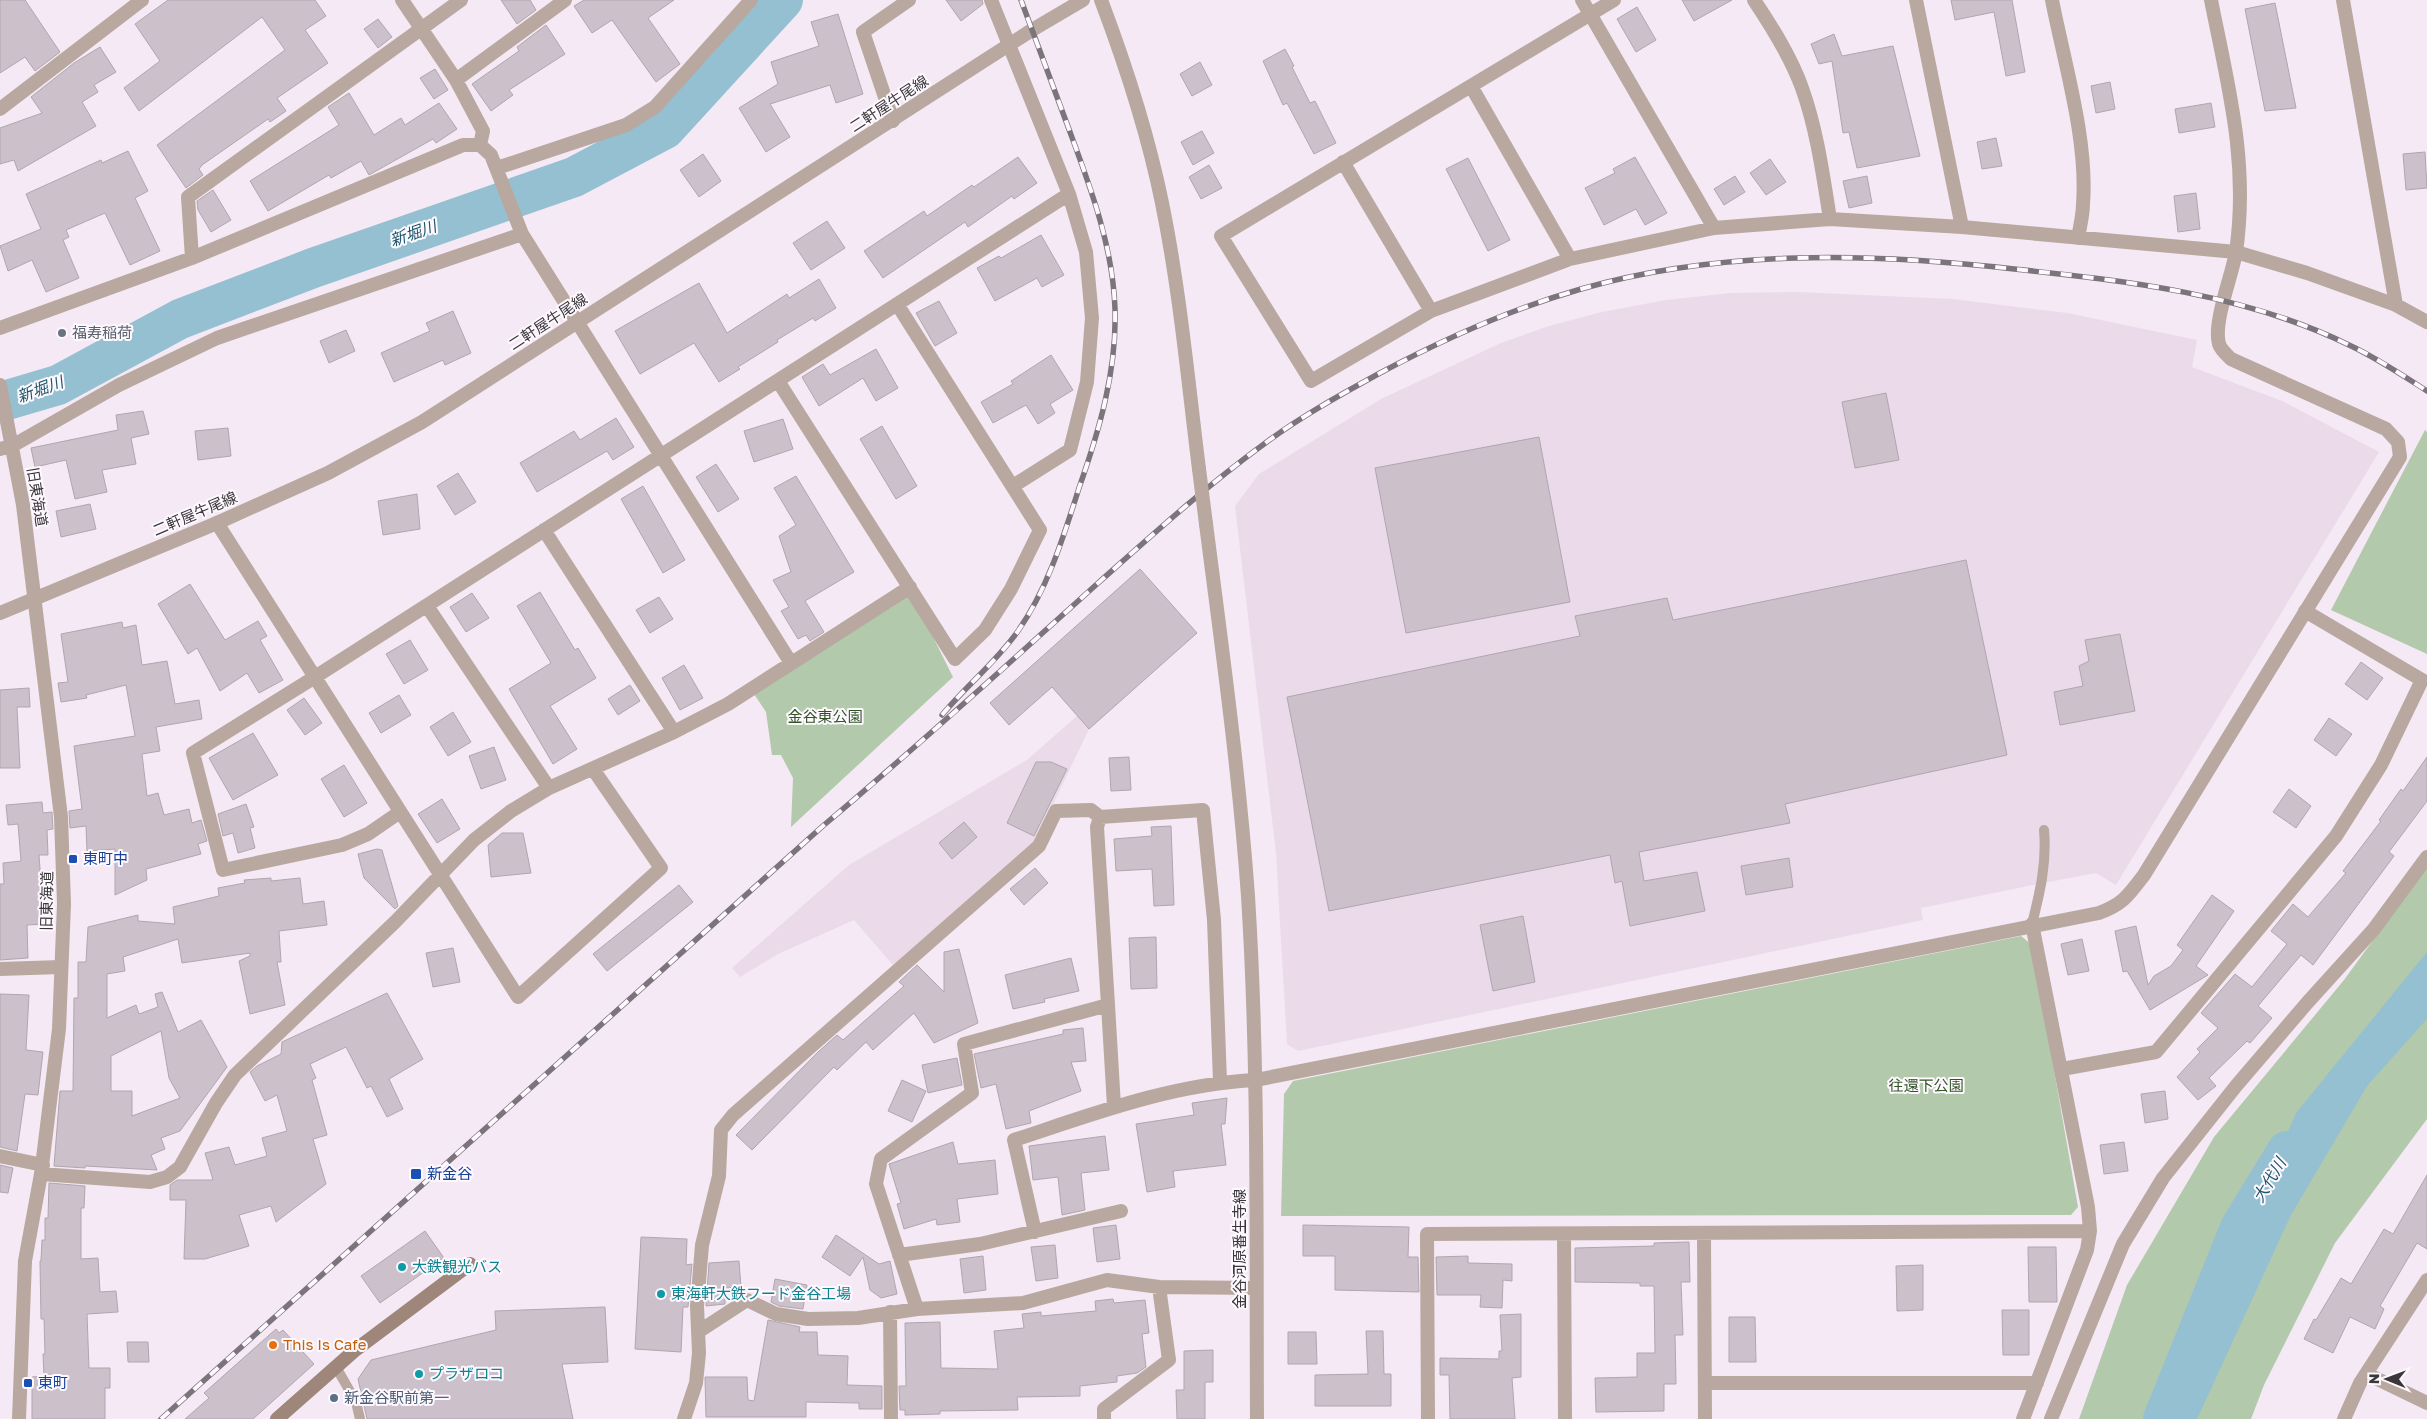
<svg xmlns="http://www.w3.org/2000/svg" width="2427" height="1419" viewBox="0 0 2427 1419" font-family="'Golos Text','Noto Sans JP',sans-serif">
<style>
.built{fill:#eadaea}
.green{fill:#b2c9ac}
.water{fill:#94c0d1}
.lines{fill:none;stroke-linecap:round;stroke-linejoin:round}
.river{stroke:#94c0d1;stroke-width:40}
.building{fill:#ccc0cb;stroke:#b1a5b0;fill-rule:evenodd}
.service{stroke:#b9a89f;stroke-width:10}
.minor{stroke:#b9a89f;stroke-width:14}
.tertiary{stroke:#b9a89f;stroke-width:14}
.secondary{stroke:#9f867a;stroke-width:14}
.rail-casing{stroke:#7b747b;stroke-width:5.5}
.rail{stroke:#fef9fe;stroke-width:4;stroke-dasharray:11;stroke-linecap:butt}
.tertiary-bridge{stroke:#b9a89f;stroke-width:14}
.worship-dot{fill:#6b7280;stroke:#fef9fe;stroke-width:2}
.transit-dot{fill:#1a4fb4;stroke:#fef9fe;stroke-width:2}
.culture-dot{fill:#0f9aa8;stroke:#fef9fe;stroke-width:2}
.food-dot{fill:#e8710a;stroke:#fef9fe;stroke-width:2}
.service-dot{fill:#5c6f8a;stroke:#fef9fe;stroke-width:2}
.labels{text-anchor:middle;stroke-width:4;stroke-linejoin:round;paint-order:stroke}
.street-label{font-size:15px;fill:#3a363a;stroke:#fef9fe}
.worship-label{font-size:15px;fill:#5b616d;stroke:#fef9fe;text-anchor:start}
.park-label{font-size:15px;fill:#315427;stroke:#fef9fe}
.transit-label{font-size:15px;fill:#164399;stroke:#fef9fe;text-anchor:start}
.culture-label{font-size:15px;fill:#0d838f;stroke:#fef9fe;text-anchor:start}
.food-label{font-size:15px;fill:#c56008;stroke:#fef9fe;text-anchor:start}
.service-label{font-size:15px;fill:#4e5e75;stroke:#fef9fe;text-anchor:start}
.water-label{font-size:16px;font-style:italic;fill:#1e576a;stroke:#fef9fe}
</style>
<rect width="100%" height="100%" fill="#f5e9f5"/>
<path class="built" d="M1798,292L1952,299L2067,313L2197,340L2192,367L2282,401L2379,452L2116,885L2096,873L2043,883L1921,908L1923,920L1298,1051L1287,1044L1276,853L1235,506L1259,474L1381,399L1501,343L1549,326L1602,312L1666,300L1731,293Z
M1077,716L1089,729L1034,844L893,965L854,920L778,954L740,977L732,968L849,865L1027,760Z"/>
<path class="green" d="M2425,430L2427,432V654L2331,610Z
M905,597L915,601L953,677L791,827L793,778L781,755H772L766,712L754,694Z
M2427,866V1119L2335,1243L2264,1385L2251,1419H2079L2127,1285L2214,1137L2344,980Z
M2021,936L2032,945L2078,1207L2071,1215L1281,1216L1284,1094L1293,1081Z"/>
<path class="water" d="M2427,952V1019L2367,1086L2291,1215L2197,1419H2163L2296,1113Z"/>
<g class="lines">
<path class="river" d="M0,402L58,385L180,319L313,268L574,177L665,129L783,0
M2163,1419L2240,1228L2287,1151"/>
</g>
<path class="building" d="M0,0H25L60,52L35,71L25,57L0,73Z
M168,0H315L326,16L305,30L328,63L277,98L286,111L270,122L268,119L202,165L199,169L203,175L186,188L157,145L285,50L262,17L139,111L124,88L160,61L135,24Z
M501,0H530L536,10L517,24Z
M584,0H674L648,18L680,64L656,82L612,20L592,33L574,6Z
M946,0H982L983,4L961,21Z
M1682,0H1732L1694,21Z
M1951,0H2012L2025,72L2006,76L1994,12L1955,20Z
M2275,3L2296,108L2265,111L2245,9Z
M1637,7L1656,40L1636,52L1617,19Z
M838,14L863,94L836,103L830,85L770,104L790,137L766,152L739,108L778,84L771,62L819,46L811,22Z
M378,19L392,37L378,48L364,29Z
M546,25L565,54L509,90L513,95L491,111L472,84L519,51L517,47Z
M1834,34L1842,56L1893,46L1920,156L1857,168L1849,132L1843,133L1832,61L1819,64L1811,44Z
M100,47L116,72L94,85L98,92L82,102L96,126L18,171L14,160L0,164V128L42,113L31,97L74,63Z
M1285,49L1294,66L1292,67L1310,103L1315,101L1336,143L1314,154L1287,103L1283,105L1263,61Z
M1200,62L1212,85L1192,96L1180,74Z
M435,69L448,90L434,99L420,78Z
M2110,82L2115,109L2096,113L2091,86Z
M349,93L374,135L401,118L405,125L439,103L457,129L436,143L433,139L369,175L361,161L331,178L329,175L268,211L250,181L339,125L328,107Z
M2211,103L2215,127L2179,133L2175,109Z
M1202,131L1214,153L1193,165L1181,142Z
M1996,138L2002,166L1982,169L1977,142Z
M128,151L148,191L135,198L160,251L130,265L105,213L66,230L69,237L63,240L79,278L46,292L32,260L8,271L0,246L41,229L26,194L101,160L102,163Z
M2425,152L2427,188L2406,190L2403,154Z
M703,154L721,181L699,197L680,170Z
M1018,157L1037,183L1014,199L1012,196L968,227L965,222L883,278L864,251L924,211L927,216L972,185L974,187Z
M1635,157L1667,213L1645,225L1636,209L1604,225L1585,188L1615,173L1613,169Z
M1468,158L1510,240L1488,251L1446,169Z
M1770,159L1786,182L1766,195L1750,173Z
M1209,165L1222,188L1201,199L1189,177Z
M1735,176L1745,192L1724,205L1714,189Z
M1867,176L1872,203L1849,208L1843,181Z
M213,190L231,220L211,232L198,210L197,201Z
M2196,193L2200,229L2178,232L2174,196Z
M827,221L845,248L811,270L793,243Z
M1041,235L1064,275L1042,287L1037,278L995,301L977,268L999,256L1001,258Z
M819,279L836,308L815,321L813,318L777,340L778,342L738,367L740,369L719,382L694,343L640,374L615,331L699,283L727,333L787,294L789,298Z
M939,301L957,333L935,346L916,313Z
M453,311L471,353L445,365L443,360L394,382L381,353L430,331L426,323Z
M346,330L355,351L329,363L320,341Z
M876,349L898,388L876,401L863,378L819,406L802,377L823,364L830,375Z
M1051,355L1073,390L1050,404L1055,413L1038,424L1026,405L993,423L981,402L1013,384L1011,381Z
M1886,393L1899,460L1855,468L1842,402Z
M143,411L149,434L131,438L136,464L102,470L107,492L75,499L66,460L35,467L31,448L118,430L116,415Z
M616,418L634,447L613,460L607,451L537,492L520,463L574,431L580,440Z
M783,419L793,449L754,462L744,431Z
M882,426L917,486L896,499L860,439Z
M228,428L231,456L198,460L195,431Z
M1539,437L1570,602L1406,633L1375,468Z
M716,464L739,499L718,512L696,477Z
M458,473L476,502L455,515L437,486Z
M796,476L854,572L805,601L824,632L810,641L806,635L798,639L781,611L789,607L773,580L791,572L779,536L796,525L774,488Z
M643,486L685,560L663,573L621,499Z
M417,494L420,529L383,535L378,501Z
M90,504L96,529L61,537L56,511Z
M1966,560L2007,755L1785,804L1790,823L1639,852L1644,881L1697,872L1705,911L1630,926L1622,881L1615,883L1610,855L1329,911L1287,697L1580,636L1575,616L1667,598L1673,620Z
M1140,569L1197,633L1089,729L1052,687L1009,725L990,703Z
M190,584L225,640L258,621L267,636L260,640L283,680L259,693L247,673L220,691L197,648L188,654L158,604Z
M540,592L575,650L578,648L596,678L550,706L577,749L553,764L509,689L551,663L517,606Z
M472,593L489,618L466,632L450,607Z
M659,597L673,619L650,633L636,610Z
M122,622L123,628L136,625L142,665L167,661L175,704L199,700L202,719L156,727L160,751L142,754L147,796L158,793L164,815L189,809L192,823L201,820L207,841L198,844L201,854L146,869L147,880L115,895V849L87,851L86,826L70,828L69,811L82,809L74,746L135,736L126,685L86,695L87,698L61,702L58,683L68,682L61,634Z
M2120,634L2135,711L2060,725L2054,692L2083,686L2079,666L2089,661L2085,640Z
M410,640L428,670L404,684L386,654Z
M2361,662L2383,678L2367,700L2345,684Z
M684,665L703,698L680,710L662,678Z
M630,685L640,701L618,715L608,699Z
M29,688L30,707H17L20,768H0V690Z
M399,695L411,715L381,733L369,713Z
M304,698L322,723L305,735L287,710Z
M453,712L471,742L448,756L430,727Z
M2329,718L2352,734L2336,756L2314,740Z
M253,733L278,775L233,800L209,758Z
M494,747L506,780L481,789L469,756Z
M1129,757L1131,790L1111,791L1109,758Z
M2427,757V801L2389,852L2394,856L2313,965L2301,955L2258,1006L2272,1018L2250,1043L2247,1041L2209,1078L2216,1086L2198,1100L2177,1077L2200,1052L2197,1049L2218,1028L2201,1013L2235,974L2252,987L2287,944L2271,931L2293,904L2308,917L2346,873L2343,871L2381,821L2379,820L2401,789L2403,791Z
M1036,762H1051L1067,769L1034,836L1007,823Z
M344,765L367,803L344,817L321,779Z
M2289,789L2311,806L2296,828L2273,812Z
M442,799L460,829L437,843L418,814Z
M42,802L43,813L52,812L53,829L47,830L48,855H39L44,924L27,925L28,958L0,960V884H4L3,863L21,861L18,824L8,825L6,805Z
M246,804L254,827L250,828L255,848L238,853L233,833L223,836L218,814Z
M964,822L977,837L952,859L939,843Z
M1171,826L1174,905L1154,906L1152,869L1116,871L1114,839L1152,836L1151,827Z
M502,833H523L531,873L491,877L488,845Z
M377,849L382,850L398,906L395,909L364,878L358,854Z
M1789,858L1793,887L1746,895L1741,866Z
M1035,868L1048,883L1024,905L1010,889Z
M271,878V881L300,878L303,904L324,901L327,925L279,931L281,962H277L285,1005L250,1014L239,961L250,956V953L182,963L178,939L123,957L125,971L107,974V1018L136,1005L139,1014L158,1007L155,994L162,992L178,1032L201,1020L227,1067L180,1131L161,1138L165,1149L151,1155L157,1170L85,1166V1168L54,1166L60,1091H73L74,998H78V962H86L88,927L138,915V921L175,924L173,907L219,896L218,888L245,883L244,880ZM161,1031L169,1078L180,1098L132,1116V1091H111V1056Z
M679,885L693,902L607,971L593,954Z
M2212,895L2234,911L2196,966L2208,975L2150,1010L2127,971L2123,972L2115,931L2136,926L2148,985L2154,976L2171,966L2183,950L2177,945Z
M1523,916L1535,982L1493,991L1480,925Z
M1156,937L1157,988L1131,989L1129,938Z
M2082,939L2089,971L2068,975L2061,944Z
M453,948L460,982L433,987L426,953Z
M959,949L978,1023L934,1043L914,1013L873,1050L866,1042L837,1070L834,1067L752,1150L736,1135L818,1052L837,1035L843,1040L904,986L899,982L917,965L944,992V952Z
M1071,958L1079,991L1044,999L1045,1002L1013,1009L1005,975Z
M387,993L423,1059L389,1079L403,1109L387,1117L371,1086L367,1088L346,1047L310,1064L316,1078L312,1080L327,1135L313,1139L326,1184L276,1222L271,1206L239,1215L249,1246L205,1259H184L186,1200H170V1185L177,1180H213L205,1153L229,1147L235,1165L267,1156L262,1138L287,1131L277,1095L265,1101L250,1072L257,1066L281,1054L282,1042Z
M0,994L29,995L26,1050L43,1052L38,1095L25,1094L17,1151L0,1147Z
M1083,1028L1086,1061L1071,1062L1081,1091L1029,1111L1031,1123L1006,1129L996,1084L981,1088L974,1054L1063,1034V1030Z
M957,1058L962,1085L928,1093L922,1065Z
M902,1080L926,1091L912,1122L888,1111Z
M2165,1091L2168,1119L2145,1123L2141,1094Z
M1227,1098L1225,1124H1221L1226,1165L1173,1171L1175,1187L1147,1192L1136,1124L1194,1115L1192,1103Z
M1105,1136L1109,1170L1081,1173L1085,1210L1062,1215L1058,1177L1033,1180L1029,1146Z
M953,1142L958,1164L995,1160L998,1194L957,1199L960,1222L937,1225L936,1219L904,1229L897,1204L901,1203L889,1164Z
M2124,1142L2128,1171L2104,1174L2100,1145Z
M0,1165L13,1168L8,1193L0,1192Z
M2427,1175V1249L2417,1243L2380,1306L2384,1309L2375,1329L2350,1317L2333,1353L2304,1339L2314,1319L2316,1320L2341,1278L2351,1284L2384,1229L2393,1234Z
M49,1183L85,1186L84,1208H81V1259L98,1258L100,1292L116,1291L118,1312L87,1314L89,1368H110V1388H105V1419H32V1377L44,1376L43,1354H45L44,1319H41L40,1261L41,1260L42,1240H45V1218H48Z
M1116,1225L1120,1259L1097,1262L1093,1228Z
M1303,1225L1409,1227L1408,1257H1418L1419,1292L1335,1290V1256H1303Z
M425,1231L444,1258L380,1303L361,1276Z
M836,1235L879,1264L890,1261L897,1294L881,1298L870,1290L863,1257L850,1276L822,1257Z
M641,1237L687,1239L686,1265L692,1264L688,1307H683L681,1352L635,1349Z
M1689,1242L1690,1282H1681L1683,1335H1675L1676,1384H1664V1411L1596,1412L1595,1378L1637,1377V1353H1655L1654,1286H1640V1283L1575,1282V1248L1654,1246V1243Z
M1055,1245L1058,1278L1036,1281L1031,1247Z
M2028,1247H2056L2057,1302H2029Z
M983,1256L986,1290L964,1293L960,1259Z
M1468,1256V1263L1512,1264V1281L1503,1280L1502,1308L1480,1307L1481,1295H1437L1436,1257Z
M739,1261L741,1287L725,1288V1304L706,1306L709,1263Z
M1923,1265V1310L1897,1311L1896,1266Z
M775,1279L807,1285L803,1309L779,1306L771,1302Z
M1113,1299L1114,1303L1145,1300L1149,1333L1142,1334L1146,1367L1137,1373L1117,1376V1382L1080,1386V1396L1017,1397L1018,1410L940,1411V1414L905,1415V1410H900L899,1386H906L905,1323L940,1322L941,1368L998,1369L994,1331L1024,1328L1022,1314L1041,1312V1316L1096,1311L1095,1301Z
M605,1307L608,1362L562,1364L573,1419H367L358,1379L371,1360L496,1330L495,1311Z
M2002,1310H2029V1355H2003Z
M1521,1314V1377L1512,1378L1515,1419H1450L1449,1375H1440V1358L1499,1359V1351H1502L1500,1315Z
M1729,1317H1755L1756,1362H1729Z
M768,1320L800,1327L799,1332H817L818,1355L848,1356L847,1385L882,1386V1409H859V1403L806,1402V1417H706L705,1377H747L748,1400L754,1401Z
M276,1329L279,1333L283,1330L314,1364L253,1419H185L209,1398L204,1393Z
M1366,1331H1383L1384,1374H1391V1406H1315V1375L1368,1374Z
M1288,1332H1316L1317,1364H1288Z
M127,1342H148L149,1362H128Z
M1213,1350V1382H1205V1419H1177L1176,1390H1184V1351Z"/>
<g class="lines">
<path class="service" d="M2032,924C2040,892 2047,863 2044,830
M336,1367L356,1402L360,1419"/>
<path class="minor" d="M402,0L456,80L483,131L480,145
M991,0L1069,194L1086,252L1092,318L1087,382L1070,450L1013,486
M1582,0L1714,228
M1614,0L1221,236L1311,381L1431,311L1570,259L1714,228L1830,219L1962,227L2236,252L2307,273L2396,305L2427,322
M1754,0C1772,27 1791,57 1802,88C1817,130 1823,175 1830,219
M1916,0L1962,227
M2052,0C2064,62 2088,140 2083,204C2083,215 2080,226 2078,238
M2343,0L2396,305
M456,80L565,0
M1471,86L1570,259
M0,109L142,0
M893,121L863,32L909,0
M1343,162L1431,311
M497,168L626,125L655,107L751,0
M192,258L188,197L461,0
M0,328L192,258L463,145H480L491,155L522,234L791,663
M778,381L955,659L985,630L1011,589L1040,530L897,304
M0,385L23,505L61,817L64,904L59,1029L41,1174L25,1261L19,1419
M0,449L12,446L119,385L217,338L522,234
M217,523L518,997L661,868L593,769
M544,530L674,732
M427,606L549,788
M400,812L368,834L342,845L223,870L193,753L315,677L1069,194
M0,969L61,967
M1108,1005L1097,827L1100,817L1203,810L1214,920L1220,1081
M2062,1069L2156,1052L2336,836L2381,765L2422,680L2305,611
M0,1156L43,1165
M41,1174L150,1182L167,1177L180,1167L216,1103L235,1075L395,922L474,840L511,811L549,788L674,732L728,704L910,587
M1035,1232L1014,1140C1093,1114 1172,1084 1256,1080
M1704,1233L1705,1419
M1564,1234L1565,1419
M899,1255L980,1244L1121,1211
M917,1309L876,1184L881,1159L972,1093L964,1044L1108,1005L1114,1106
M890,1312L891,1419
M698,1332L747,1300L776,1314L808,1319L858,1318L917,1309L1023,1303L1107,1280L1159,1287L1256,1288
M2367,1374L2427,1403
M1705,1383H2037
M684,1419L696,1383L699,1353L697,1306L702,1245L719,1176L721,1130L733,1115L1039,846L1056,811L1091,810L1100,817
M1104,1419V1409L1169,1360L1159,1287
M1428,1419L1427,1234L2090,1231
M2023,1419L2087,1250L2090,1231L2088,1207L2032,924
M2051,1419L2123,1244L2163,1178L2236,1086L2307,1003L2374,929L2427,857
M2344,1419L2360,1383L2427,1280"/>
<path class="tertiary" d="M1101,0C1126,66 1148,134 1162,203C1180,291 1188,381 1199,469
M1206,524C1222,648 1239,771 1248,896C1259,1070 1256,1245 1257,1419
M0,613L217,523L328,473L422,422L1032,30L1083,0
M1256,1080L2099,913C2123,904 2128,896 2144,875L2400,457L2398,442L2386,429L2231,359C2227,355 2221,350 2219,344C2213,322 2232,276 2236,252C2249,162 2228,86 2211,0"/>
<path class="secondary" d="M277,1419L354,1351L470,1264"/>
<defs>
<path id="rail" d="M942,715C966,686 996,662 1018,631C1048,588 1063,538 1079,488C1099,431 1117,371 1115,309C1113,247 1091,189 1070,132C1054,88 1037,44 1021,0
M161,1419L824,825C917,747 1007,665 1097,584C1151,536 1205,487 1264,444C1300,417 1340,395 1380,373C1444,339 1511,309 1581,289C1721,249 1871,253 2014,269C2128,281 2245,294 2349,345C2377,358 2402,375 2427,391"/>
</defs>
<use href="#rail" class="rail-casing"/>
<use href="#rail" class="rail"/>
<path class="tertiary-bridge" d="M1199,469L1206,524"/>
</g>
<circle class="worship-dot" cx="62" cy="333" r="5"/>
<g class="transit-dot">
<rect x="68" y="854" width="10" height="10" rx="2.5"/>
<rect x="410" y="1168" width="12" height="12" rx="2.5"/>
<rect x="23" y="1378" width="10" height="10" rx="2.5"/>
</g>
<g class="culture-dot">
<circle cx="402" cy="1267" r="5"/>
<circle cx="661" cy="1294" r="5"/>
<circle cx="419" cy="1374" r="5"/>
</g>
<circle class="food-dot" cx="273" cy="1345" r="5"/>
<circle class="service-dot" cx="334" cy="1398" r="5"/>
<g class="labels">
<g class="street-label">
<text transform="translate(889 104) rotate(-33)" y="5">二軒屋牛尾線</text>
<text transform="translate(548 322) rotate(-33)" y="5">二軒屋牛尾線</text>
<text transform="translate(37 497) rotate(81)" y="5">旧東海道</text>
<text transform="translate(195 514) rotate(-23)" y="5">二軒屋牛尾線</text>
<text transform="translate(47 901) rotate(-89)" y="5">旧東海道</text>
<text transform="translate(1240 1249) rotate(-90)" y="5">金谷河原番生寺線</text>
</g>
<g class="worship-label">
<text x="72" y="338">福寿稲荷</text>
</g>
<g class="park-label">
<text x="825" y="722">金谷東公園</text>
<text x="1926" y="1091">往還下公園</text>
</g>
<g class="transit-label">
<text x="83" y="864">東町中</text>
<text x="427" y="1179">新金谷</text>
<text x="38" y="1388">東町</text>
</g>
<g class="culture-label">
<text x="412" y="1272">大鉄観光バス</text>
<text x="671" y="1299">東海軒大鉄フード金谷工場</text>
<text x="429" y="1379">プラザロコ</text>
</g>
<g class="food-label">
<text x="283" y="1350">This Is Cafe</text>
</g>
<g class="service-label">
<text x="344" y="1403">新金谷駅前第一</text>
</g>
<g class="water-label">
<text transform="translate(413 233) rotate(-19)" y="6">新堀川</text>
<text transform="translate(40 389) rotate(-20)" y="6">新堀川</text>
<text transform="translate(2269 1180) rotate(-59)" y="6">大代川</text>
</g>
</g>
<g transform="translate(2387 1379) rotate(271)" stroke="#fef9fe" stroke-width="4" paint-order="stroke">
<path d="M0-4L9 19L0 12L-9 19Z" fill="#3a363a"/>
<text y="-8" font-size="14" font-weight="bold" text-anchor="middle" fill="#3a363a">N</text>
</g>
</svg>
